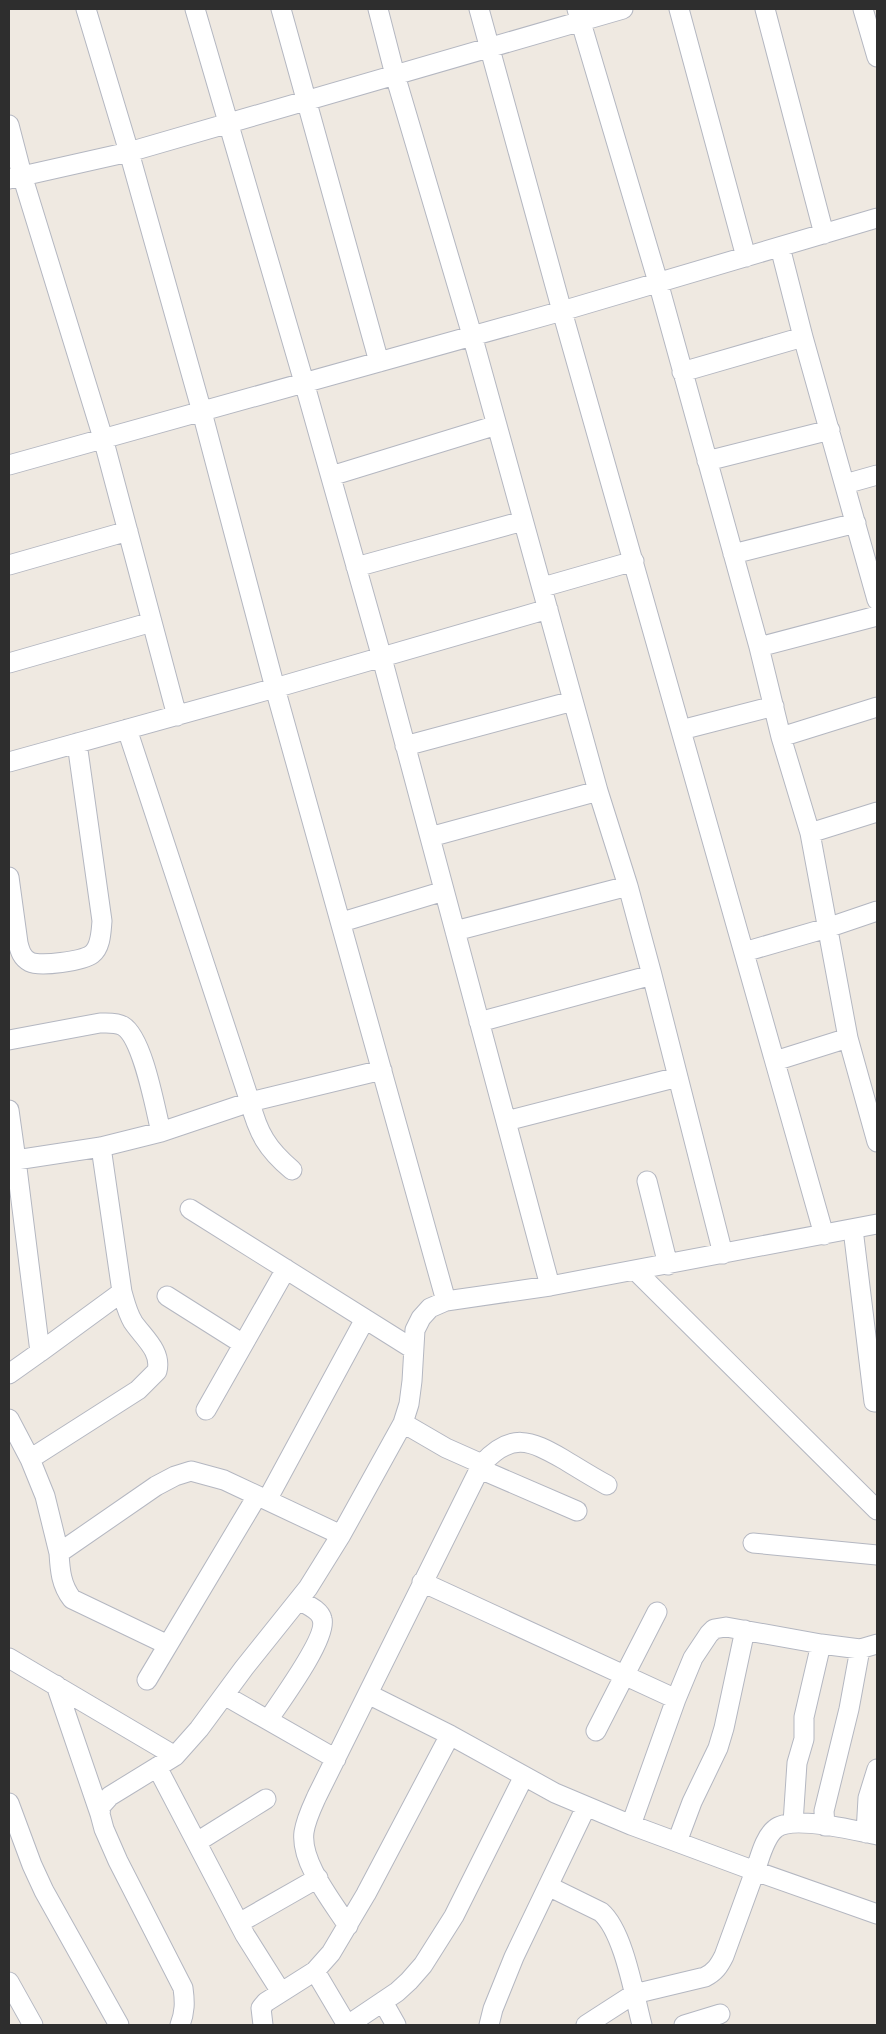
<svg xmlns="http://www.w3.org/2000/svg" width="886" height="2034" viewBox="0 0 886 2034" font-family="Arial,sans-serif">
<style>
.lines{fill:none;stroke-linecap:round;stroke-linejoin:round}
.minor-casing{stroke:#b4b7c1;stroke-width:21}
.minor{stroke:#fff;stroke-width:19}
</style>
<rect width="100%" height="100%" fill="#efe9e1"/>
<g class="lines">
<defs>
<path id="minor" d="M86,9L129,152L202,412L275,688L446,1301
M195,9L304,382L382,658L550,1286
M281,9L379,362
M378,9L395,75L472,335L598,791L628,886L652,975L479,1022
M479,9L562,311L824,1235
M577,9L658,282L759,647L781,737L810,833L848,1038L877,1142
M679,9L746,257
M765,9L824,234
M863,9L877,57
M9,125L22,175L103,438L177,716
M9,179L129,152L623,9
M780,247L803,337L877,600
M682,372L803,337
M707,461L830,430
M9,465L562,311L877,218
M331,476L497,425
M845,484L877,475
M733,554L856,523
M9,565L128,531
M356,567L523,521
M543,587L634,561
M759,647L877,616
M9,663L152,622
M127,729L250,1102L382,1070
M681,730L774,706
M781,737L877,707
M405,746L573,701
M9,762L275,688L548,609
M810,833L877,812
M430,837L598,791
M9,877L18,943C20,951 22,958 30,962C40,967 83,961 92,954C101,947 101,932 102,921L77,743
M342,922L444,891
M455,931L628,886
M744,952L827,928L877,911
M652,975L723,1254
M9,1040L100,1023C107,1023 116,1022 123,1026C143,1038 155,1108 161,1132L250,1102C258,1133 267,1149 292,1170
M775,1061L848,1038
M9,1110L16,1160L101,1147L161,1132
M506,1121L678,1077
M647,1181L668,1265
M190,1209L413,1349
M853,1229L874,1402H877
M636,1271L877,1510
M167,1296L243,1344
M40,1352L122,1292L101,1147
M9,1374L40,1352L16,1160
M206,1410L286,1269
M9,1419L30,1459L45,1496L59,1553
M403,1423L446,1448L482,1464
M30,1459L138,1390L157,1371C162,1351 143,1337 133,1322C127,1312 125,1302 122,1292
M480,1469L577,1511
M267,1500L365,1319
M753,1543L877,1555
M422,1582L676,1699
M168,1645L72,1599C61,1585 60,1570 59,1553L156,1486L175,1476L191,1471L224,1480L341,1535
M9,1658L175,1756
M147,1680L257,1496
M56,1685L100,1814
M368,1694L450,1735L555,1793L631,1825L755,1871C760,1858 764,1838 775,1829C792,1814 856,1831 877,1835
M224,1695L336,1759
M268,1720C280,1702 328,1637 322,1619C320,1610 307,1605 299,1600
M596,1731L657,1612
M157,1767L245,1935L281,1992
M9,1803L32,1865L44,1891L119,2025
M793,1823L797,1763L804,1739V1717L821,1644
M631,1825L676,1699L693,1658L709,1634L714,1629L726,1627L821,1644L860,1649L877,1644
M825,1826L824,1811L849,1709L860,1649
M866,1833L868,1798L877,1769
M197,1842L266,1799
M677,1842L692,1802L718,1748L724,1728L745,1630
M548,1886L601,1912C624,1932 634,1995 642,2025
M239,1923L318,1878
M348,1926C332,1901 300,1862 304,1832C306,1819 312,1807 317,1796L482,1464C511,1432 530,1440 563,1459C578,1468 592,1477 607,1485
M315,1971L347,2025
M9,1982L33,2025
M383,2002L396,2025
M180,2025C185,2012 185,2002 183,1988L118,1861L104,1829L100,1814L101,1806L110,1796L175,1756L199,1729L244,1668L308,1588L341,1535L403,1423L409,1404L412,1381L415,1330L421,1318L430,1308L446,1301L550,1286L877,1224
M263,2025L261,2008L266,2002L315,1971L331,1953L366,1894L450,1735
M348,2025L397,1992L409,1981L423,1965L454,1916L524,1776
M489,2025L493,2009L514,1957L586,1807
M586,2025L634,1994L705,1977C715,1972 719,1966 724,1956L755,1871L877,1914
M684,2025L720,2014"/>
</defs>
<use href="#minor" class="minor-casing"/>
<use href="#minor" class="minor"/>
</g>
<rect width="886" height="2034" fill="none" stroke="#2e2e2e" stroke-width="20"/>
</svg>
